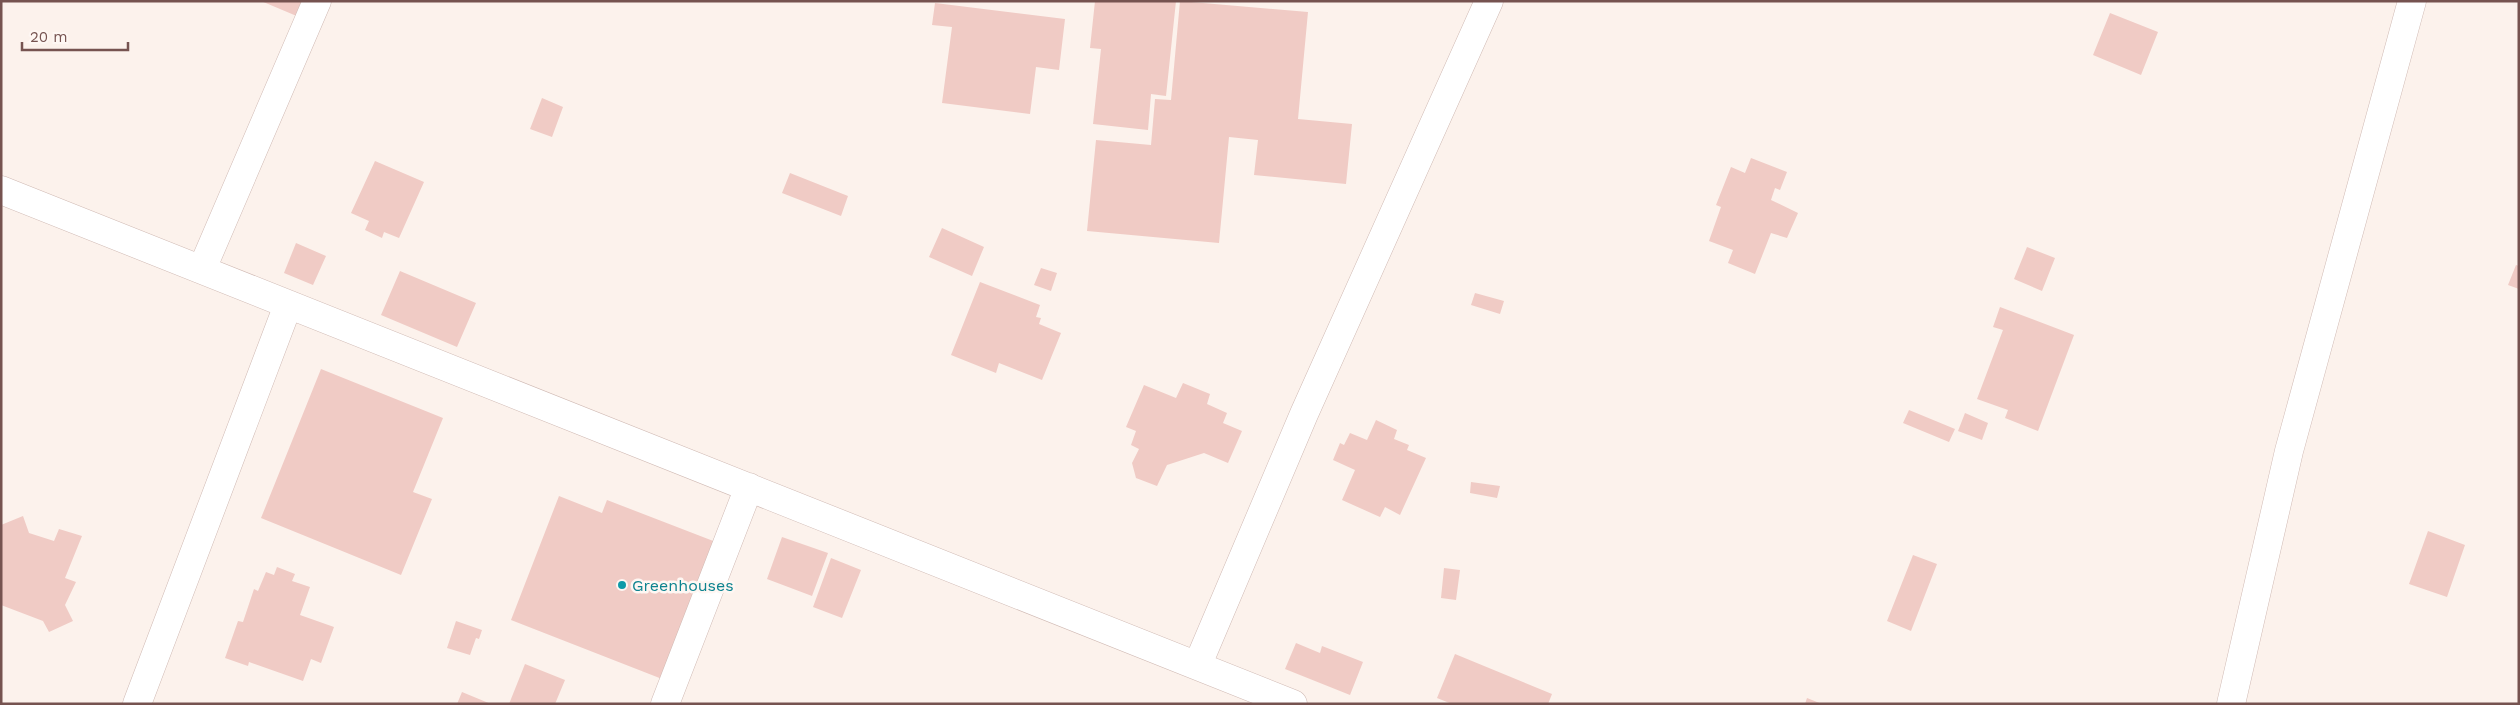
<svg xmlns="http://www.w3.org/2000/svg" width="2520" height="705" viewBox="0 0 2520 705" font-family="'Work Sans',sans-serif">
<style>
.building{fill:#f0cbc5}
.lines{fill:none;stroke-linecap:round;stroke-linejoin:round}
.minor-casing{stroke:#d0bab4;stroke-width:29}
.minor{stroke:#fff;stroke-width:28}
.culture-dot{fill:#0f9aa8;stroke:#fef7f3;stroke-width:2}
.labels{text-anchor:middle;stroke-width:5;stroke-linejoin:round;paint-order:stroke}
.culture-label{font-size:16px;fill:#0d838f;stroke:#fef7f3;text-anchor:start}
</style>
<rect width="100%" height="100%" fill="#fcf2ec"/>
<path class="building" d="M261,1H305L299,17Z
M1095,1H1176L1166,96L1151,94L1148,130L1093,124L1101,49L1090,48Z
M1180,1L1308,12L1298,119L1352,124L1346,184L1254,175L1258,140L1229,137L1219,243L1087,231L1096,140L1151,145L1155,99L1171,100Z
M935,3L1065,19L1059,70L1036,67L1030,114L942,103L952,27L932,25Z
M2110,13L2158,32L2141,75L2093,55Z
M542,98L563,107L552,137L530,129Z
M1751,158L1787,172L1780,190L1775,188L1771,200L1798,213L1787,238L1771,233L1755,274L1728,263L1733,250L1709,241L1721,207L1716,205L1731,167L1745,173Z
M375,161L424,182L399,238L384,232L382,238L365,230L369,221L351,213Z
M790,173L848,196L841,216L782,193Z
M942,228L984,247L972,276L929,257Z
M296,243L326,256L313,285L284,273Z
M2027,247L2055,258L2042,291L2014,279Z
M2516,265L2519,266V289L2508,285Z
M1041,268L1057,273L1051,291L1034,285Z
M400,271L476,303L457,347L381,315Z
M980,282L1040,305L1036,317L1041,318L1039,324L1061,333L1042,380L999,363L996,373L951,355Z
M1475,293L1504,301L1500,314L1471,305Z
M2000,307L2074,335L2038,431L2005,418L2008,410L1977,399L2003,330L1993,327Z
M321,369L443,418L413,492L432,499L401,575L261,518Z
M1183,383L1210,394L1207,404L1227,413L1223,423L1242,431L1228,463L1204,453L1167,465L1157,486L1136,478L1132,463L1139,449L1131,445L1136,431L1126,427L1144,385L1176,398Z
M1909,410L1955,429L1949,442L1903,423Z
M1965,413L1988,423L1982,440L1958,431Z
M1376,420L1397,430L1394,439L1409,445L1407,450L1426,458L1400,515L1385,507L1380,517L1342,500L1355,470L1333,460L1340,443L1344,445L1350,433L1367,440Z
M1471,482L1500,486L1497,498L1470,493Z
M559,496L602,513L607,500L734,549L680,686L511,620Z
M23,516L29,533L54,541L59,529L82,536L65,578L76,582L65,605L73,621L49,632L43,621L1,605V525Z
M2428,531L2465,545L2447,597L2409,584Z
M782,537L828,553L812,596L767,579Z
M1913,555L1937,564L1911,631L1887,621Z
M831,558L861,570L842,618L813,607Z
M277,567L295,574L292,581L310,587L300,615L334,627L321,663L311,659L303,681L249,662L248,666L225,658L238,621L243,622L254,589L258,591L266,572L274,575Z
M1444,568L1460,570L1456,600L1441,598Z
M456,621L482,630L479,639L476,638L470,655L447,648Z
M1296,643L1320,653L1322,646L1363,662L1350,695L1285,669Z
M1455,654L1552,694L1548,704H1452L1437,698Z
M525,664L565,680L555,704H509Z
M462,692L491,704H457Z
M1807,698L1822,704H1805Z"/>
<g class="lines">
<defs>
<path id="minor" d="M1,190L1293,704
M202,269L317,1
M1198,664L1304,414L1489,1
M137,704L288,305
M665,704L749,487
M2231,704L2289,451L2412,1"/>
</defs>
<use href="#minor" class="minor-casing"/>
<use href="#minor" class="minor"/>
</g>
<circle class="culture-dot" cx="622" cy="585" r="5"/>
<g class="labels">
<g class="culture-label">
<text x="632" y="591">Greenhouses</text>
</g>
</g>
<rect width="2520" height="705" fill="none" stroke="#765350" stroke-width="5"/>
<path d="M22 42v8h106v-8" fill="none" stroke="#765350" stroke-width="2.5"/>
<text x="30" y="42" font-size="15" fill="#765350" stroke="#fef7f3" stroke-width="4" paint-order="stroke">20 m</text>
</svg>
